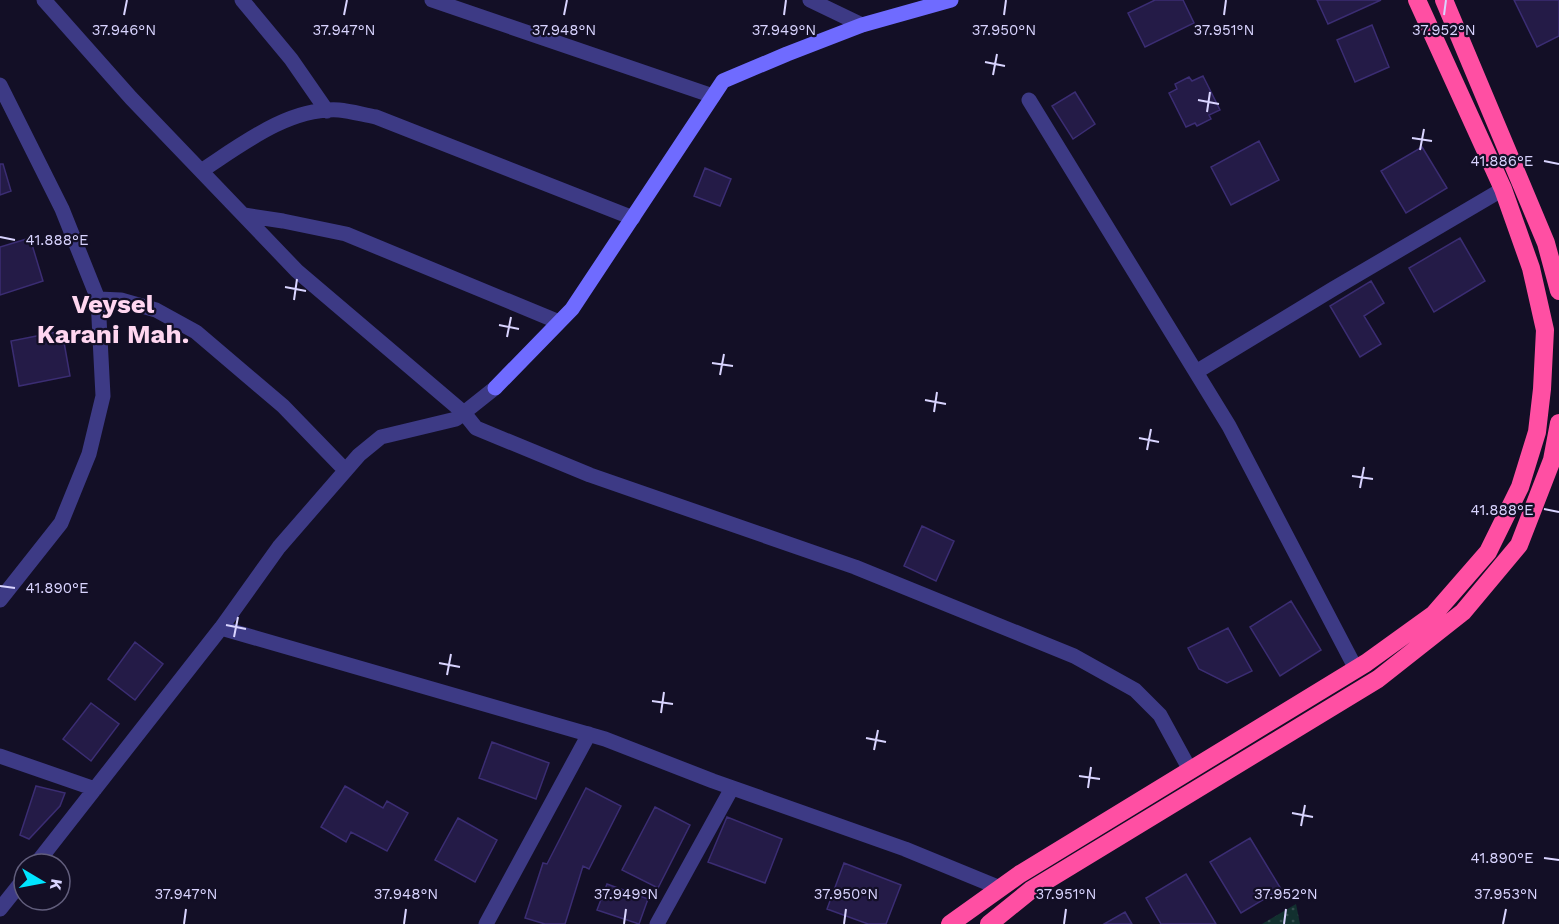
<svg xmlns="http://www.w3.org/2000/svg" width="1559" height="924" viewBox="0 0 1559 924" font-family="'Work Sans',sans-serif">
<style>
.grass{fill:url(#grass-dots)}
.building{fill:#241b47;stroke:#3b2d73;stroke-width:1.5}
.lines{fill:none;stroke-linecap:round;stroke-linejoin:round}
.street{stroke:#3d3a85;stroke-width:15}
.secondary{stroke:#6f6bff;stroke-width:15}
.highway{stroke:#ff4fa3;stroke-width:18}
.ticks{fill:none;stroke:#d9d4ff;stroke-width:2}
.labels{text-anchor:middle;stroke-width:4.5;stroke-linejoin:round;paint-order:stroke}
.district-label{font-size:26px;font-weight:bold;fill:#ffd6f0;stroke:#130f26}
.ticks-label{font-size:15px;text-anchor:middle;fill:#d9d4ff;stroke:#130f26;stroke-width:4.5;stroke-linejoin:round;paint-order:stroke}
</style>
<defs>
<pattern id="grass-dots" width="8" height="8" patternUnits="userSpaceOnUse" patternTransform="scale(1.5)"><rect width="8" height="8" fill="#12302f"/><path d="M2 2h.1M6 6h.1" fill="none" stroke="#344d4e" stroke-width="1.8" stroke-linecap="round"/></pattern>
</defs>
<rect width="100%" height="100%" fill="#130f26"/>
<path class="grass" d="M1296,904L1300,924H1262Z"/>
<path class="building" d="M1155,0H1183L1194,23L1145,47L1128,13Z
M1317,0H1381L1328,24Z
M1514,0H1559V36L1537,47Z
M1372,25L1389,67L1355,82L1337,40Z
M1203,76L1220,110L1209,115L1211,119L1197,126L1195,123L1186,127L1169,93L1177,89L1175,84L1189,77L1192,81Z
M1075,92L1095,124L1073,139L1052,106Z
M1259,141L1279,180L1231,205L1211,167Z
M1422,147L1447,188L1406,213L1381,171Z
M0,164H3L11,191L0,195Z
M705,168L731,179L720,206L694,196Z
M30,238L43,281L0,295V247Z
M1460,238L1485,281L1434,312L1409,268Z
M1371,281L1384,303L1364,316L1381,344L1360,357L1330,306Z
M62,331L70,376L19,386L11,341Z
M922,526L954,541L936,581L904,566Z
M1291,601L1321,650L1280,676L1250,627Z
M1228,628L1252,671L1227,683L1199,669L1188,648Z
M135,642L163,664L135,700L108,679Z
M91,703L119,724L91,761L63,739Z
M492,742L549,763L536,799L479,778Z
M36,786L65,793L60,806L29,839L20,835Z
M345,786L383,808L387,801L408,813L387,851L351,832L346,842L321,827Z
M586,788L621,806L589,869L583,866L565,924H545L525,918L543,863L547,864Z
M655,807L690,825L658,888L622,870Z
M727,817L782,839L765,883L708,862Z
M458,818L497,840L475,882L435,860Z
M1250,838L1281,889L1241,913L1210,862Z
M844,863L901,885L886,924H868L827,909Z
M1186,874L1216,924H1161L1146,898Z
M607,884L648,899L639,924L597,910Z
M1125,912L1132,924H1104Z"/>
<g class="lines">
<path class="street" d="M44,0L131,98L297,271L464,413L476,428L590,475L855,567L1074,656L1135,690L1160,715L1190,770
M242,0L291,59L327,111
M432,0L713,96
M810,0L862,25
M0,85L62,209L98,299L103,396L89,454L61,523L0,600
M1029,100L1229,426L1356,669
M201,171C241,145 289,107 339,110C351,111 364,115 376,117L633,218
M244,215L283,221L346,234L559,322
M98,299L121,300L156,310L196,332L283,406L345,470
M1196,372L1333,289L1503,189
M221,628L605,739L713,781L905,849L1000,888
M0,756L95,789
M36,864L221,628L279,547L359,455L381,437L456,419L495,388
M0,909L24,879
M486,924L589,734
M657,924L732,788"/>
<path class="secondary" d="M495,388L572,309L723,81L787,54L862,25L951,0"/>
<path class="highway" d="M1444,0L1546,243L1559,291
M950,924L1020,874L1366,663L1434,614L1488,552L1520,487L1537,432L1542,389L1545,330L1531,268L1503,189L1417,0
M989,924L1031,890L1378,679L1463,612L1519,545L1552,460L1559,423"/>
</g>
<path class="ticks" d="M124,15L127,0M344,15L347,0M564,15L567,0M784,15L786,0M1004,15L1006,0M1224,15L1226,0M1444,15L1446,0M985,62L1005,66M993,75L997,54M1198,100L1219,104M1207,112L1210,92M1412,138L1432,141M1420,150L1424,129M1544,161L1559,164M0,237L15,240M285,287L306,291M294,300L297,279M499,325L519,329M507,337L511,317M712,363L733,366M720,375L724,354M925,400L946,404M934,412L937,392M1139,438L1159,442M1147,450L1151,429M1352,476L1373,479M1360,488L1364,467M1544,509L1559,512M0,586L15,588M226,625L246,629M234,637L238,617M439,663L460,667M447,675L451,654M652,701L673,704M661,713L664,692M866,738L886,742M874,750L878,730M1079,776L1100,779M1088,788L1091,767M1292,813L1313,817M1301,826L1305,805M1544,858L1559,860M184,924L186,909M404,924L406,909M624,924L626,909M844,924L846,909M1064,924L1066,909M1284,924L1286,909M1503,924L1506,909"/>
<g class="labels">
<g class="district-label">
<text x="113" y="313">Veysel<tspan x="113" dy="30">Karani Mah.</tspan></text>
</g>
</g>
<g class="ticks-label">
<text x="124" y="35">37.946°N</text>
<text x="344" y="35">37.947°N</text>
<text x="564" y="35">37.948°N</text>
<text x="784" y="35">37.949°N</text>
<text x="1224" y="35">37.951°N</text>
<text x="1004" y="35">37.950°N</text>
<text x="1444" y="35">37.952°N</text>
<text x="1502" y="166">41.886°E</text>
<text x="57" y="245">41.888°E</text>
<text x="1502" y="515">41.888°E</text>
<text x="57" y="593">41.890°E</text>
<text x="1502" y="863">41.890°E</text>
<text x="186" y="899">37.947°N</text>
<text x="406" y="899">37.948°N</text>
<text x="626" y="899">37.949°N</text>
<text x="846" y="899">37.950°N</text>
<text x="1066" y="899">37.951°N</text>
<text x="1286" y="899">37.952°N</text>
<text x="1506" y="899">37.953°N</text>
</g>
<g transform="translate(42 882) rotate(100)"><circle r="28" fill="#130f26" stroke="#625e7d" stroke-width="1.5"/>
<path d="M0-4.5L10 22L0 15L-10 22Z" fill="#00e5ff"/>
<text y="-9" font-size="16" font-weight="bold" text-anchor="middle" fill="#d9d4ff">K</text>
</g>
</svg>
